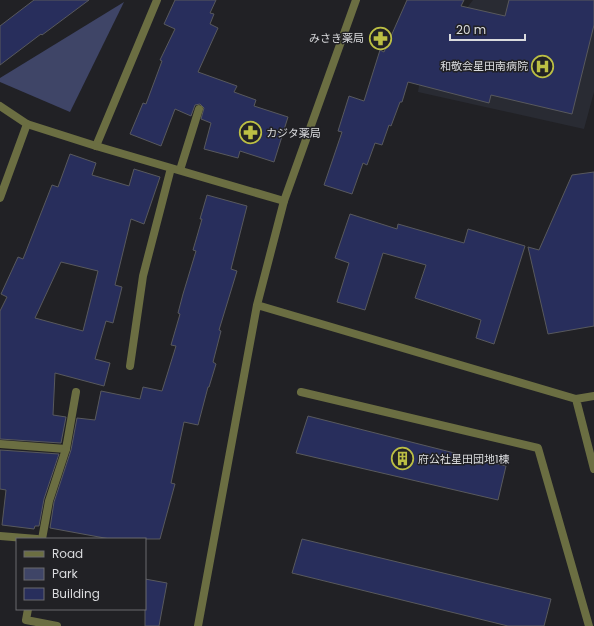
<svg xmlns="http://www.w3.org/2000/svg" width="594" height="626" viewBox="0 0 594 626" font-family="Poppins,'Noto Sans JP',sans-serif">
<style>
.built{fill:#292b33}
.green{fill:#3f4567}
.building{fill:#282e5c;stroke:#58595d;fill-rule:evenodd}
.lines{fill:none;stroke-linecap:round;stroke-linejoin:round}
.service{stroke:#6b6e42;stroke-width:8}
.minor{stroke:#6b6e42;stroke-width:8}
.tertiary{stroke:#6b6e42;stroke-width:8}
.labels{text-anchor:middle;stroke-width:3;stroke-linejoin:round;paint-order:stroke}
.poi-label{font-size:11px;fill:#dadbde;stroke:#212125;text-anchor:end}
</style>
<rect width="100%" height="100%" fill="#212125"/>
<path class="built" d="M473,0H594V92L584,129L418,92L422,66Z"/>
<path class="green" d="M124,2L70,112L0,82V78Z"/>
<path class="building" d="M34,0H89L42,35L41,34L0,65V26Z
M175,0H216L210,13L214,14L210,24L218,28L198,72L237,86L234,92L256,100L254,106L288,117L274,162L240,151L238,158L204,149L211,123L201,119L204,108L200,104L195,105L191,116L175,109L161,146L130,134L143,103L146,104L162,61L160,60L175,29L164,24Z
M407,0H464L461,6L505,16L509,0H594V25L572,114L491,95L489,103L408,82L402,102H400L391,126L389,125L382,145L375,143L367,165L363,163L352,194L324,185L342,132L338,131L349,96L364,101L380,50L384,52Z
M70,154L96,163L92,175L129,186L134,169L160,177L144,224L131,219L115,285L122,287L113,323L106,321L95,359L110,363L104,386L55,373L53,415L66,417L61,443L0,439V311L7,297L1,294L18,257L23,259L52,185L58,187ZM61,262L98,271L83,331L35,318Z
M594,172V326L548,334L528,247L539,250L572,175Z
M207,195L247,206L231,269L237,271L219,330L221,331L213,362L216,364L209,387H208L198,425L184,422L171,483L175,484L160,539H110L50,528L54,502L71,450L77,418L95,420L101,391L140,399L143,387L162,391L176,346L171,345L180,314L178,313L183,294L196,251L193,250L202,219H200Z
M350,214L397,229L398,224L464,243L468,229L525,246L494,344L476,338L481,320L415,298L426,265L383,253L365,310L337,302L349,263L335,258Z
M308,416L506,466L498,500L296,453Z
M0,450L59,454L44,499L39,526H35L34,529L2,525L6,490L0,489Z
M302,539L551,599L544,626H508L292,573Z
M145,579L167,583L159,626H145Z"/>
<g class="lines">
<path class="service" d="M96,146L157,0
M180,170L199,109
M0,198L27,124
M301,392L538,448L589,626
M0,444L66,449
M0,536L37,539"/>
<path class="minor" d="M0,106L27,124L96,146L284,201
M130,366L143,276L171,168
M42,539L49,501L66,449L76,392
M28,609L26,620L57,626"/>
<path class="tertiary" d="M257,305L576,399L594,396
M576,399L594,469
M198,626L257,305L284,201L356,0"/>
</g>
<defs>
<symbol id="pharmacy-ring" viewBox="-11 -11 22 22"><circle r="9.5" fill="#212125" stroke="#bcbf44" stroke-width="1.5"/><path d="M-2-6h4v4h4v4h-4v4h-4v-4h-4v-4h4Z" fill="#bcbf44"/></symbol>
<symbol id="hospital-ring" viewBox="-11 -11 22 22"><circle r="9.5" fill="#212125" stroke="#bcbf44" stroke-width="1.5"/><path d="M-5-5h3v3.5h4V-5h3V5h-3V1.5h-4V5h-3Z" fill="#bcbf44"/></symbol>
<symbol id="building-ring" viewBox="-11 -11 22 22"><circle r="9.5" fill="#212125" stroke="#bcbf44" stroke-width="1.5"/><path d="M-4-6H4V6H1V3H-1V6H-4ZM-2.5-4.3h1.7v1.8h-1.7ZM.8-4.3h1.7v1.8H.8ZM-2.5-1h1.7V.8h-1.7ZM.8-1h1.7V.8H.8Z" fill="#bcbf44"/></symbol>
</defs>
<g fill-rule="evenodd">
<use href="#pharmacy-ring" x="368" y="26" width="25" height="25"/>
<use href="#hospital-ring" x="530" y="54" width="25" height="25"/>
<use href="#pharmacy-ring" x="238" y="120" width="25" height="25"/>
<use href="#building-ring" x="390" y="446" width="25" height="25"/>
</g>
<g class="labels">
<g class="poi-label">
<text x="364" y="42">みさき薬局</text>
<text x="528" y="70">和敬会星田南病院</text>
<text x="266" y="137" text-anchor="start">カジタ薬局</text>
<text x="418" y="463" text-anchor="start">府公社星田団地1棟</text>
</g>
</g>
<rect x="16" y="538" width="130" height="72" fill="#212125" stroke="#6b6b6f"/>
<rect x="24" y="551" width="20" height="6" fill="#6b6e42" stroke="#6b6b6f"/>
<text x="52" y="558" font-size="12" fill="#dadbde">Road</text>
<rect x="24" y="568" width="20" height="12" fill="#3f4567" stroke="#6b6b6f"/>
<text x="52" y="578" font-size="12" fill="#dadbde">Park</text>
<rect x="24" y="588" width="20" height="12" fill="#282e5c" stroke="#6b6b6f"/>
<text x="52" y="598" font-size="12" fill="#dadbde">Building</text>
<path d="M450 34v6h75v-6" fill="none" stroke="#dadbde" stroke-width="2"/>
<text x="456" y="34" font-size="12" fill="#dadbde" stroke="#212125" stroke-width="3" paint-order="stroke">20 m</text>
</svg>
